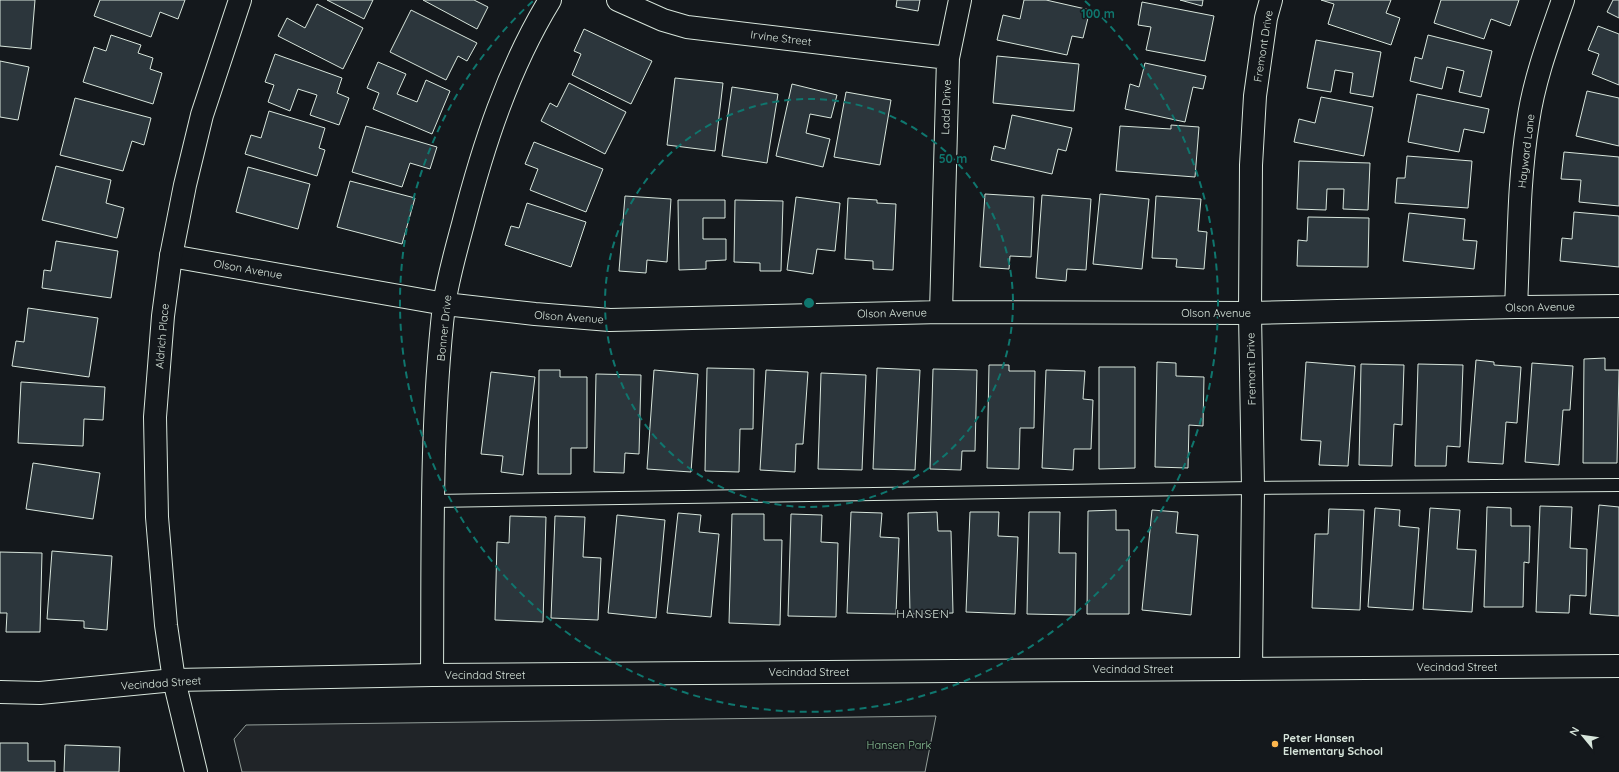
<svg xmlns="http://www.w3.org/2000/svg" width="1619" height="772" viewBox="0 0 1619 772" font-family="Quicksand,sans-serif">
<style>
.green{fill:#202428;stroke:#939e99}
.building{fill:#2c363c;stroke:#d8e6dc}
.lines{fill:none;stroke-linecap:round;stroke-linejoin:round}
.service-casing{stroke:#d8e6dc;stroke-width:14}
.minor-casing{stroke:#d8e6dc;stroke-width:24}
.tertiary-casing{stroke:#d8e6dc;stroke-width:24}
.service{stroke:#14181c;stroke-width:12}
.minor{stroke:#14181c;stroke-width:22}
.tertiary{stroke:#14181c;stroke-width:22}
.ring{fill:none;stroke:#0f766e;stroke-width:2;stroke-dasharray:7 5}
.poi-dot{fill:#ffb74d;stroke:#14181c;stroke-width:1.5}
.labels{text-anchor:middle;stroke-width:3;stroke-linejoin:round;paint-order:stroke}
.street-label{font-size:11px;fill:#d8e6dc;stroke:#14181c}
.poi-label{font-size:11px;font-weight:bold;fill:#d8e6dc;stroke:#14181c;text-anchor:start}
.park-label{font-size:11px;fill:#8ac095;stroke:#14181c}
.neighbourhood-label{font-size:12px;letter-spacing:1px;fill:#d8e6dc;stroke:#14181c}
.centre{fill:#0f766e;stroke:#14181c;stroke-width:2}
.ring-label{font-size:12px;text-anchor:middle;font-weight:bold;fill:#0f766e;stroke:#14181c;stroke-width:3;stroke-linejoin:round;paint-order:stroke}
</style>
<rect width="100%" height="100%" fill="#14181c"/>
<path class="green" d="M936,716L925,772H242L234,739L246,725Z"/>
<path class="building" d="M0,0H35L31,49L0,46Z
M100,0H185L178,19L160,12L151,37L94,16Z
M327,0H373L364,19Z
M423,0H474L488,7L477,29Z
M897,0H920L918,11L896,7Z
M1024,0H1046L1090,10L1083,38L1072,36L1067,55L997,40L1003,15L1020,19Z
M1180,0H1203L1202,6Z
M1321,0H1391L1386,13L1400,18L1391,45L1328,24L1334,4Z
M1441,0H1519L1510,26L1491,19L1484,39L1434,23Z
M1613,0H1619V18L1607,12Z
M1142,2L1214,16L1205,61L1146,50L1151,27L1138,25Z
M317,4L363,28L343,69L278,36L287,18L305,28Z
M411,10L477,43L467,61L458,56L446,80L390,52Z
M1598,26L1619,34V85L1592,74L1599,54L1588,50Z
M584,29L652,61L631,104L572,75L581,54L574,51Z
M111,35L141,45L138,53L153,58L150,69L162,73L153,104L83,82L94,47L106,51Z
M1428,35L1492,51L1481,97L1459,92L1464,71L1447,67L1442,89L1410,81L1415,57L1422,59Z
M1316,40L1381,52L1373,97L1350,93L1353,73L1335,70L1331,92L1307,88Z
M275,54L342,78L337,93L349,98L339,125L310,115L317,95L298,89L290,111L268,102L274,85L265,82Z
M997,56L1079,64L1074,111L993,103Z
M0,61L29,67L18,120L0,117Z
M378,62L406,74L397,94L417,102L426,80L450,91L432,134L373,109L379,93L367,88Z
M1145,63L1206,76L1203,89L1193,87L1185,122L1125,109L1130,84L1139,87Z
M675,78L723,83L715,151L667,145Z
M569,83L626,112L605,154L541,121L550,103L557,107Z
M792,84L837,95L831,118L810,114L806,133L830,139L823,167L776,156Z
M732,87L778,94L767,163L722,156Z
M1587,91L1619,98V146L1576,136Z
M846,92L891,100L880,165L834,157Z
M1417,94L1489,109L1484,133L1464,129L1459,152L1408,142Z
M1321,97L1373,107L1364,156L1294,142L1299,119L1315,123Z
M75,98L151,118L144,145L132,141L123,171L60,155Z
M269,111L325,128L319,148L325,150L317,176L245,154L251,135L261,138Z
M1012,115L1072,128L1066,151L1058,149L1052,174L991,160L994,146L1005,149Z
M1171,125L1199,127L1195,177L1116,171L1120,126L1171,129Z
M366,126L437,147L430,169L410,163L402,187L352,172Z
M534,142L603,169L586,212L530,190L538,169L525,164Z
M1564,152L1619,157V206L1579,202L1581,180L1561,179Z
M1407,156L1472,161L1468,208L1395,203L1397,178H1405Z
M1299,161L1370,163L1368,210L1343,209L1344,189H1327L1326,210L1297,209Z
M56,166L111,180L106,203L124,208L117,238L42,220Z
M248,167L310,184L298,229L236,212Z
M350,181L415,198L402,244L337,227Z
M985,194L1034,197L1031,257L1010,256L1009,269L980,267Z
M1100,194L1149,199L1142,269L1093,264Z
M1042,195L1091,199L1086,270L1067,269L1066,281L1036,278Z
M625,196L671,199L667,262L647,260L646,273L619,271Z
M1156,196L1201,199L1198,231L1207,232L1204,269L1176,267L1177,259L1152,258Z
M796,197L840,203L835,251L817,249L813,274L787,270Z
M848,198L877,200V203L896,204L893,270L873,269V261L845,259Z
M678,200H725V218H703V239H726V260L706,261V269L679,270Z
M735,200L783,201L781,271H760V263L734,262Z
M527,203L586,222L571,267L505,245L511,226L519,228Z
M1574,212L1619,216V267L1560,261L1562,238L1572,239Z
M1409,213L1465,219L1463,240L1477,241L1474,269L1403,261Z
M1308,217L1369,218L1368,267L1297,266L1298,240L1307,241Z
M56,241L118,251L111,298L42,288L44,270L51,271Z
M28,308L98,318L89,377L12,366L16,341L24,342Z
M1605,358V370H1619L1617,463H1583L1584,359Z
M1476,360L1494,362V365L1521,367L1517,423L1506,422L1503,464L1468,462Z
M1157,362L1176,363V376L1204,377L1203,426L1189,425L1188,468L1155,467Z
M1306,362L1355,366L1348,466L1319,465L1321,441L1301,440Z
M1532,363L1573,366L1570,410H1563L1559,465L1525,462Z
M1361,364L1404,365L1402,425L1394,424L1392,466L1359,465Z
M1418,364L1463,365L1460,447L1447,446L1446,466H1415Z
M989,365H1009V371H1035L1034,428H1020L1019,469L987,468Z
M1099,367H1135V468L1099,469Z
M707,368L754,369L753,429H740L739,472L705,471Z
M877,368L920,370L915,470L873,469Z
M933,369L977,370L975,451H962L961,470L930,469Z
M539,370H560V377H587V448H571V474H538Z
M654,370L698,374L691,472L647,469Z
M766,370L808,372L803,444H796L795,472L760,470Z
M1046,370L1085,371L1083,399L1093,400L1091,449H1074L1073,470L1042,468Z
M491,372L535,377L523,475L501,472L503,456L481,454Z
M821,373L866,375L862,470L818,469Z
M596,374L641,375L639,454L625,453L624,473L594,472Z
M21,382L105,387L103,420L84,419L83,446L18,443Z
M33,463L100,473L93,519L26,509Z
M1599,505L1619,507V616L1590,614Z
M1540,506L1572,507L1570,548L1587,549L1586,596L1570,595L1569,613L1536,612Z
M1487,507L1511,508V526H1530L1529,563L1524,562L1523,607H1484Z
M1375,508L1400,510L1399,526L1419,528L1413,610L1368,607Z
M1430,508L1460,510L1457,549L1476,550L1472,612L1423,609Z
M1329,509L1364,510L1360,610L1312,608L1315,534H1328Z
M1116,510V530H1129V614H1087L1088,511Z
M1152,510L1178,512L1176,533L1198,535L1191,615L1142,610Z
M851,512L882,513L880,537L899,538L896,614L847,613Z
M937,512L938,531H951L953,613L910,614L908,513Z
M970,512H999L998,536L1018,537L1015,614L966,612Z
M1029,512H1060L1059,553H1076L1075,615L1027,614Z
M678,513L701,515L699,532L719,534L711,617L667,613Z
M732,514H764V540H782L780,625L729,623Z
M791,514L822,515L821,542L838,543L836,617L788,616Z
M617,515L665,520L656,618L608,613Z
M510,516L546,517L543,622L495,620L497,542L509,543Z
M555,516L585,517L583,557L601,558L598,620L551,618Z
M52,551L112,556L107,630L84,628V621L47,619Z
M0,552L42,553L40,632H6L7,613H0Z
M0,743H28V761H55V772H0Z
M65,745L120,747L119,772H64Z"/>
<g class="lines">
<defs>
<path id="service" d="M434,501L1253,488L1619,485"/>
<path id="minor" d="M618,0L663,20L687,27L948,58
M171,256L445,304L535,314L610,320L941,312L1250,313L1516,307L1619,306
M1516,307C1519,245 1518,183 1528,122C1534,80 1549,40 1563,0
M941,312L948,58L960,0
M1251,669L1253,488L1250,313L1251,165L1255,96L1266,18L1271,0
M432,675C433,552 430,428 444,305C448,278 456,250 463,224C483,146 508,69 550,0
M0,692L40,693L174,680L432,675L1619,666"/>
<path id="tertiary" d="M196,772L174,680L166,625L157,517L155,417L163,316L171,256L185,185L202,115L240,0"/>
</defs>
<use href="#service" class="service-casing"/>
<use href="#minor" class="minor-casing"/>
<use href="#tertiary" class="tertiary-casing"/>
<use href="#service" class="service"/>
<use href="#minor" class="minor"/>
<use href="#tertiary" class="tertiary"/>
</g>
<g class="ring">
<circle cx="809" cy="303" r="204"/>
<path d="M1085 1A409 409 0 1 1 533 1"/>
</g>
<circle class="poi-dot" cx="1275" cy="744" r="4"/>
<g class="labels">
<g class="street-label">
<text transform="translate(781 38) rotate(7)" y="4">Irvine Street</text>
<text transform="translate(1263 46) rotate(-81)" y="4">Fremont Drive</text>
<text transform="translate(946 107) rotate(-88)" y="4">Ladd Drive</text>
<text transform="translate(1526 151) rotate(-83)" y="4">Hayward Lane</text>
<text transform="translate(248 269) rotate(10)" y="4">Olson Avenue</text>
<text transform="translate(1540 307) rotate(-1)" y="4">Olson Avenue</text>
<text transform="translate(892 313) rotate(-1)" y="4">Olson Avenue</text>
<text x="1216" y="317">Olson Avenue</text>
<text transform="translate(569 317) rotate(4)" y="4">Olson Avenue</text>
<text transform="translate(444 328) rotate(-84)" y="4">Bonner Drive</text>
<text transform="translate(162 336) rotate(-85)" y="4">Aldrich Place</text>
<text transform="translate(1251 369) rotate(-91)" y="4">Fremont Drive</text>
<text x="1457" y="671">Vecindad Street</text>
<text x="1133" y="673">Vecindad Street</text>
<text x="809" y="676">Vecindad Street</text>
<text x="485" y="679">Vecindad Street</text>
<text transform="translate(161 683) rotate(-4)" y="4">Vecindad Street</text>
</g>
<g class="poi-label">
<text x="1283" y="742">Peter Hansen<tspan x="1283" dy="13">Elementary School</tspan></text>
</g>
<g class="park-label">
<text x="899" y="749">Hansen Park</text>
</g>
<g class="neighbourhood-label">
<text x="923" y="618">HANSEN</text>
</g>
</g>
<circle cx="809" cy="303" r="6" class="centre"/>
<g class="ring-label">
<text x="1098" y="18">100 m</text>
<text x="953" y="163">50 m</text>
</g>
<g transform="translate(1583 736) rotate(299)" stroke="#14181c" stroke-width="3" paint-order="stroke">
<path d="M0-3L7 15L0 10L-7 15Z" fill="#d8e6dc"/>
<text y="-6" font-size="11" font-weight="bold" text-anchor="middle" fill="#d8e6dc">N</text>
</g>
</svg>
